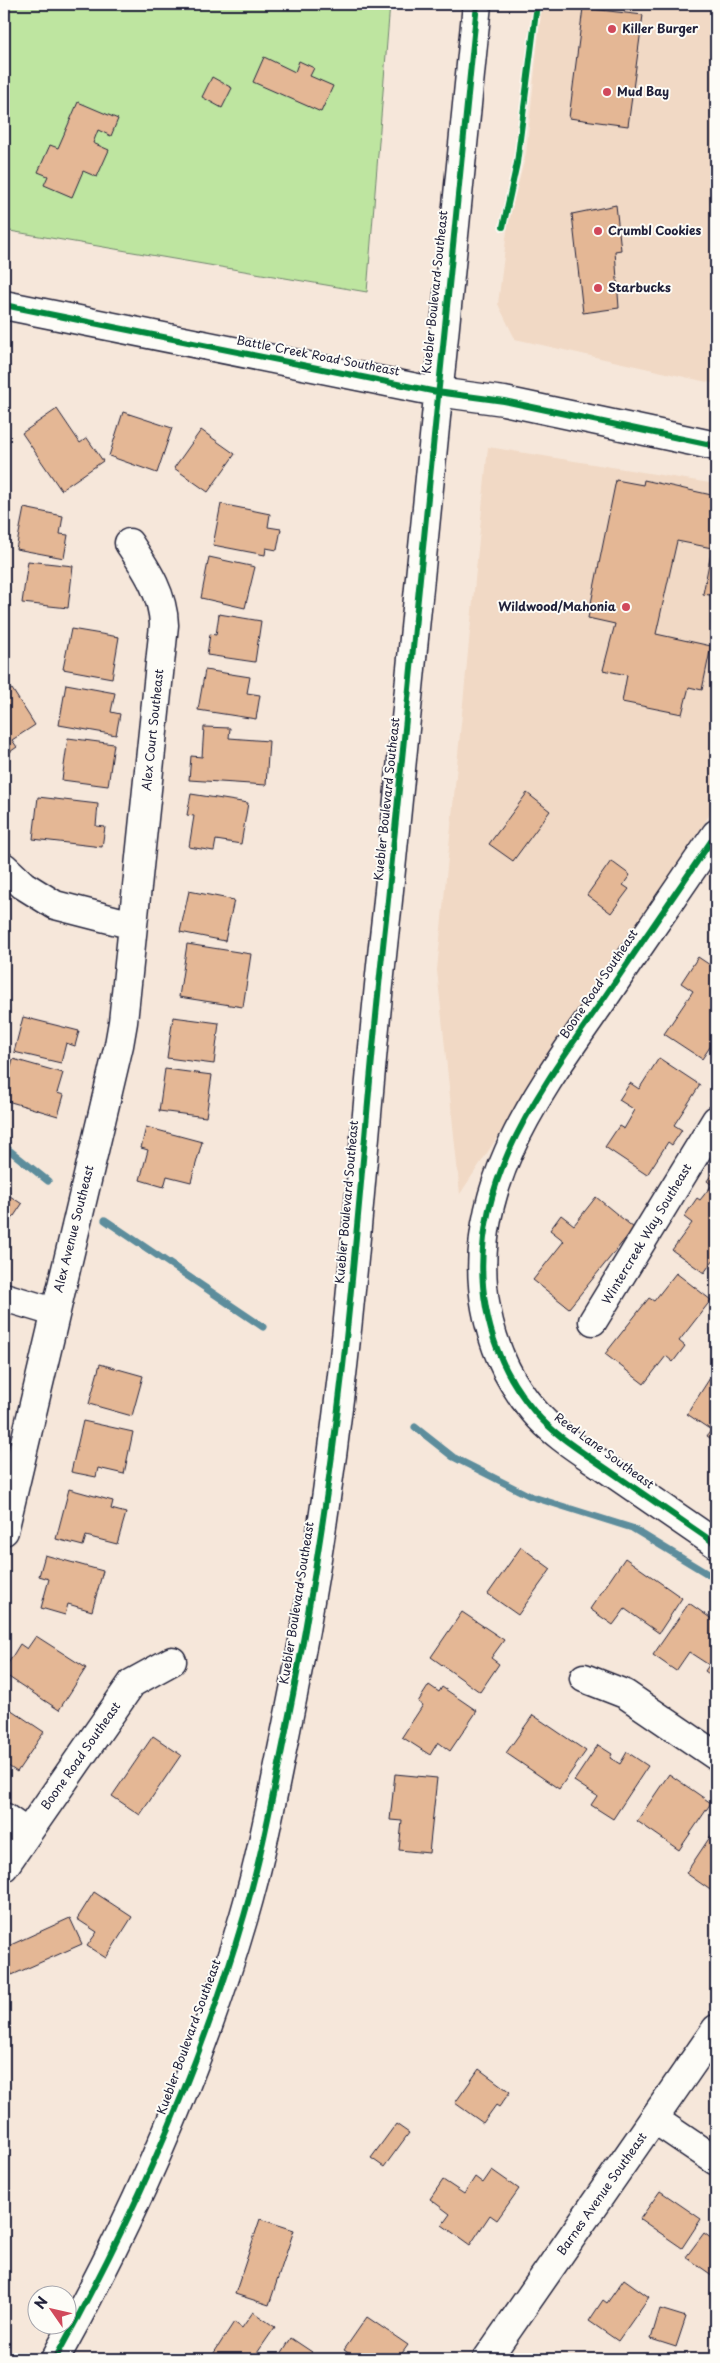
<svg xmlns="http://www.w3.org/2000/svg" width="720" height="2363" viewBox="0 0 720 2363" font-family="'Playpen Sans',sans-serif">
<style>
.built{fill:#f1d9c5}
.green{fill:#bee5a0;stroke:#70846e}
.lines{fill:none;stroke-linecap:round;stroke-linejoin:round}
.stream{stroke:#5d8d9c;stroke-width:7}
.building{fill:#e4b795;stroke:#22223b}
.minor-casing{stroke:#22223b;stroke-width:31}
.major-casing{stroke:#22223b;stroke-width:31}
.minor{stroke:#fdfcf7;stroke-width:28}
.major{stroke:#fdfcf7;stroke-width:28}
.cycleway-casing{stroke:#fdfcf7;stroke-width:9}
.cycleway{stroke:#00873e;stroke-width:6}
.poi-dot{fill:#d1495b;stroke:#fdfcf7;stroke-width:2}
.labels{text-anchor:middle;stroke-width:4;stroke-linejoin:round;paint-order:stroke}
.poi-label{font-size:12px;font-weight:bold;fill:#22223b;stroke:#fdfcf7;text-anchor:start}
.street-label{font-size:12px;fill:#22223b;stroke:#fdfcf7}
</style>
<rect width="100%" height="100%" fill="#f6e7da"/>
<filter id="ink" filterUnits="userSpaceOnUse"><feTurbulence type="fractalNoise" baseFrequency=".02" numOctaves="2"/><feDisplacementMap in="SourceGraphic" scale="10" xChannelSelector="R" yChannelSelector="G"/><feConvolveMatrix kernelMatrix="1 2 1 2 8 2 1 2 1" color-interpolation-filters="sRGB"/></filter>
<g filter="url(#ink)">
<path class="built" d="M542,4H716V384L515,339L498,304L508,223L526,154Z
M488,447L716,484V805L460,1194L437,970Z"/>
<path class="green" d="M4,4H390L367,292L4,230Z"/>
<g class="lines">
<path class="stream" d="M4,1146L48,1181
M105,1220L263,1327
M415,1427L453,1457L530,1496L632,1528L716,1579"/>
</g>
<path class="building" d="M583,8L643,15L628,126L569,118Z
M264,57L295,72L299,61L314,68L310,76L333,86L321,112L253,82Z
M212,77L232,88L222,108L202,97Z
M78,102L118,119L111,136L98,130L93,143L109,150L97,177L83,171L72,197L44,185L48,176L38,172L50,145L58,148Z
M616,205L621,250L615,251L619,308L583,313L572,214Z
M57,409L80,443L87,438L103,461L61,490L22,433Z
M123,412L172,428L157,473L109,456Z
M201,430L235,454L208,492L174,468Z
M616,480L643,485L644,480L716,496V596L703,594L712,548L677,541L656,634L711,646L702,690L689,687L682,714L622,702L627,675L603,670L615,624L588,618Z
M221,504L270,514L268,527L281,529L277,550L266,548L265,555L213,545Z
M24,508L63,516L60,534L68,535L64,558L16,549Z
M209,557L255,567L245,608L201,598Z
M28,561L73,566L68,608L22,603Z
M219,614L261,621L255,662L207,655L210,634L216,635Z
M71,629L119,637L112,678L63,669Z
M205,670L250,677L247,693L260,695L256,719L198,710Z
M66,684L115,693L111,712L120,714L116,735L59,725Z
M12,689L35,725L12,740L17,747L4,756V694Z
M204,727L230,728L229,738L269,741L266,785L189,780L191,756L202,757Z
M68,738L114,744L108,786L62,780Z
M527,793L550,811L513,861L489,844Z
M191,794L248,803L241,844L216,840L214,851L189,847L194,816L187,815Z
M38,797L98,804L96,826L105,827L102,847L33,839Z
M611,861L630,875L623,885L629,889L611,913L587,895Z
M189,891L234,900L225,941L180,932Z
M187,944L251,954L243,1007L179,997Z
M698,957L713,967L716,962V1038L702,1059L664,1034L693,991L681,983Z
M23,1017L79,1031L75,1046L66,1043L61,1063L14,1052Z
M173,1017L219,1023L214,1064L167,1058Z
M659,1058L700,1085L674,1125L682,1130L672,1145L668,1142L647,1175L605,1147L619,1126L624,1129L635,1110L619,1100L630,1083L639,1089Z
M13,1059L63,1073L57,1093L64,1095L58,1116L4,1100V1092Z
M165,1069L212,1075L206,1117L159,1111Z
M146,1127L202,1142L191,1182L167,1176L164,1187L140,1180L148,1150L141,1148Z
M716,1168V1256L704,1273L672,1250L692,1223L684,1217L697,1198L700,1200L712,1185L707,1181Z
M4,1192L22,1204L4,1231Z
M596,1197L634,1228L569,1308L533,1280L564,1241L550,1230L561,1215L574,1225Z
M676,1273L711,1300L679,1341L685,1346L673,1362L666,1356L644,1384L605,1354L649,1298L654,1301Z
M100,1364L143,1376L132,1416L89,1404Z
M710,1378L716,1382V1442L707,1436L711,1430L687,1414Z
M83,1421L133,1432L124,1474L98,1468L96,1477L71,1472Z
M69,1489L113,1501L111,1509L126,1513L117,1544L86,1536L83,1546L56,1539Z
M521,1547L551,1569L518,1615L488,1594Z
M45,1555L103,1571L92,1611L68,1604L65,1615L41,1608L49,1579L39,1576Z
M625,1558L682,1598L659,1633L625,1609L613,1625L590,1609Z
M689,1603L716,1622V1679L705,1671L709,1665L689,1652L676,1671L653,1655Z
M462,1612L504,1640L491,1658L499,1664L480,1692L431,1657Z
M36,1636L86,1668L59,1710L4,1674V1670L20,1644L27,1649Z
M429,1685L439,1692L442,1687L477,1711L450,1751L438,1742L430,1755L402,1737L423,1705L418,1702Z
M4,1705L44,1732L17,1772L4,1763Z
M533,1715L586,1751L559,1789L506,1753Z
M153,1736L181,1755L140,1815L112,1796Z
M598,1745L612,1754L610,1758L620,1764L627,1752L648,1766L613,1819L591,1805L597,1796L574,1781Z
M395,1774L437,1778L429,1853L399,1850L402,1821L390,1820Z
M669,1774L711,1803L679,1850L637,1821Z
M712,1834L716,1837V1894L686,1873Z
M94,1892L132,1917L106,1958L87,1946L97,1932L77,1919Z
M70,1918L82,1944L12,1975L4,1957V1948Z
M479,2069L510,2092L499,2107L496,2105L483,2123L455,2103Z
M396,2124L409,2133L384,2167L371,2158Z
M492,2170L519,2189L497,2220L490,2215L470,2245L442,2225L450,2214L430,2199L443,2180L464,2194L475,2177L483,2183Z
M660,2191L701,2219L682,2248L640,2219Z
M260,2219L294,2230L269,2305L235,2294Z
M704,2233L716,2242V2278L686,2257Z
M624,2279L649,2297L618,2341L589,2321L603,2300L607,2303Z
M660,2309L686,2317L676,2347L651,2339Z
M253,2312L275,2327L253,2359H210L234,2322L242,2328Z
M367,2317L408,2345L400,2356L405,2359H357L344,2350Z
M291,2338L312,2352L307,2359H278Z"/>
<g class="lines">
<defs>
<path id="minor" d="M716,834C679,888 641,943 604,998C540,1090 464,1189 486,1308C493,1347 508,1381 534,1411C554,1435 581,1451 607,1469C643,1494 680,1519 716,1544
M4,867L23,885L55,905L133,925
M4,1297L54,1312
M593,1321L716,1120
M4,1531L119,1045L123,1022L164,625C163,593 146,569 129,543
M584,1678L625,1694L716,1756
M4,1817L27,1833
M4,1867L132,1683L172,1661
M654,2119L716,2161
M487,2359L716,2029"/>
<path id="major" d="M4,305L437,392L504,401L716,446
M55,2359C133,2219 199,2070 244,1916C261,1858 272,1799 284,1740C309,1619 328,1497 342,1375C360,1220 369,1065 387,910L477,4"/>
</defs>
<use href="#minor" class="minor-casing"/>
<use href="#major" class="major-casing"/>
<use href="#minor" class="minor"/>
<use href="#major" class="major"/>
<defs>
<path id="cycleway" d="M503,227L517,163L537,4
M4,305L437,392L504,401L716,446
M716,834C679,888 641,943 604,998C540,1090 464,1189 486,1308C493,1347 508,1381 534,1411C554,1435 581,1451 607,1469C643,1494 680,1519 716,1544
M55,2359C133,2219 199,2070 244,1916C261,1858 272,1799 284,1740C309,1619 328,1497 342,1375C360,1220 369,1065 387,910L477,4"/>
</defs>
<use href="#cycleway" class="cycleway-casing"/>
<use href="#cycleway" class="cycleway"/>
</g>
</g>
<g class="poi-dot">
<circle cx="612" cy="29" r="5"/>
<circle cx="607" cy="92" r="5"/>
<circle cx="598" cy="231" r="5"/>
<circle cx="598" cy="288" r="5"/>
<circle cx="626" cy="607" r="5"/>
</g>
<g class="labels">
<g class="poi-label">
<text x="622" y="33">Killer Burger</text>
<text x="617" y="96">Mud Bay</text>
<text x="608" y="235">Crumbl Cookies</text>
<text x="608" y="292">Starbucks</text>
<text x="616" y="611" text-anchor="end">Wildwood/Mahonia</text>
</g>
<g class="street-label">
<text transform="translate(435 292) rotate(-84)" y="4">Kuebler Boulevard Southeast</text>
<text transform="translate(318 356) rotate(11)" y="4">Battle Creek Road Southeast</text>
<text transform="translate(153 730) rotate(-84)" y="4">Alex Court Southeast</text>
<text transform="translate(387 799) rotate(-84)" y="4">Kuebler Boulevard Southeast</text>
<text transform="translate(599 984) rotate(-56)" y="4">Boone Road Southeast</text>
<text transform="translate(347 1202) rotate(-85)" y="4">Kuebler Boulevard Southeast</text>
<text transform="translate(74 1229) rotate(-76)" y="4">Alex Avenue Southeast</text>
<text transform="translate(647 1234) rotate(-59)" y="4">Wintercreek Way Southeast</text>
<text transform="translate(604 1451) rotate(36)" y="4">Reed Lane Southeast</text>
<text transform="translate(297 1603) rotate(-81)" y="4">Kuebler Boulevard Southeast</text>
<text transform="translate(81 1756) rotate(-55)" y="4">Boone Road Southeast</text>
<text transform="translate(189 2037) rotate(-70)" y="4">Kuebler Boulevard Southeast</text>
<text transform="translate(602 2194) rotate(-55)" y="4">Barnes Avenue Southeast</text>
</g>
</g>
<rect width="720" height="2363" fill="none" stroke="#fdfcf7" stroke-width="20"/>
<rect x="10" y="10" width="700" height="2343" fill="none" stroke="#22223b" stroke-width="2" filter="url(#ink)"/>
<g transform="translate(52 2310) rotate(304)"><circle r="24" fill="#fdfcf7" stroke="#a5a5ac"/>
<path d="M0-4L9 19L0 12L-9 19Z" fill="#d1495b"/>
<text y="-8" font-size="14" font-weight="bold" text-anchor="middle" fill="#22223b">N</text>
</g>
</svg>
